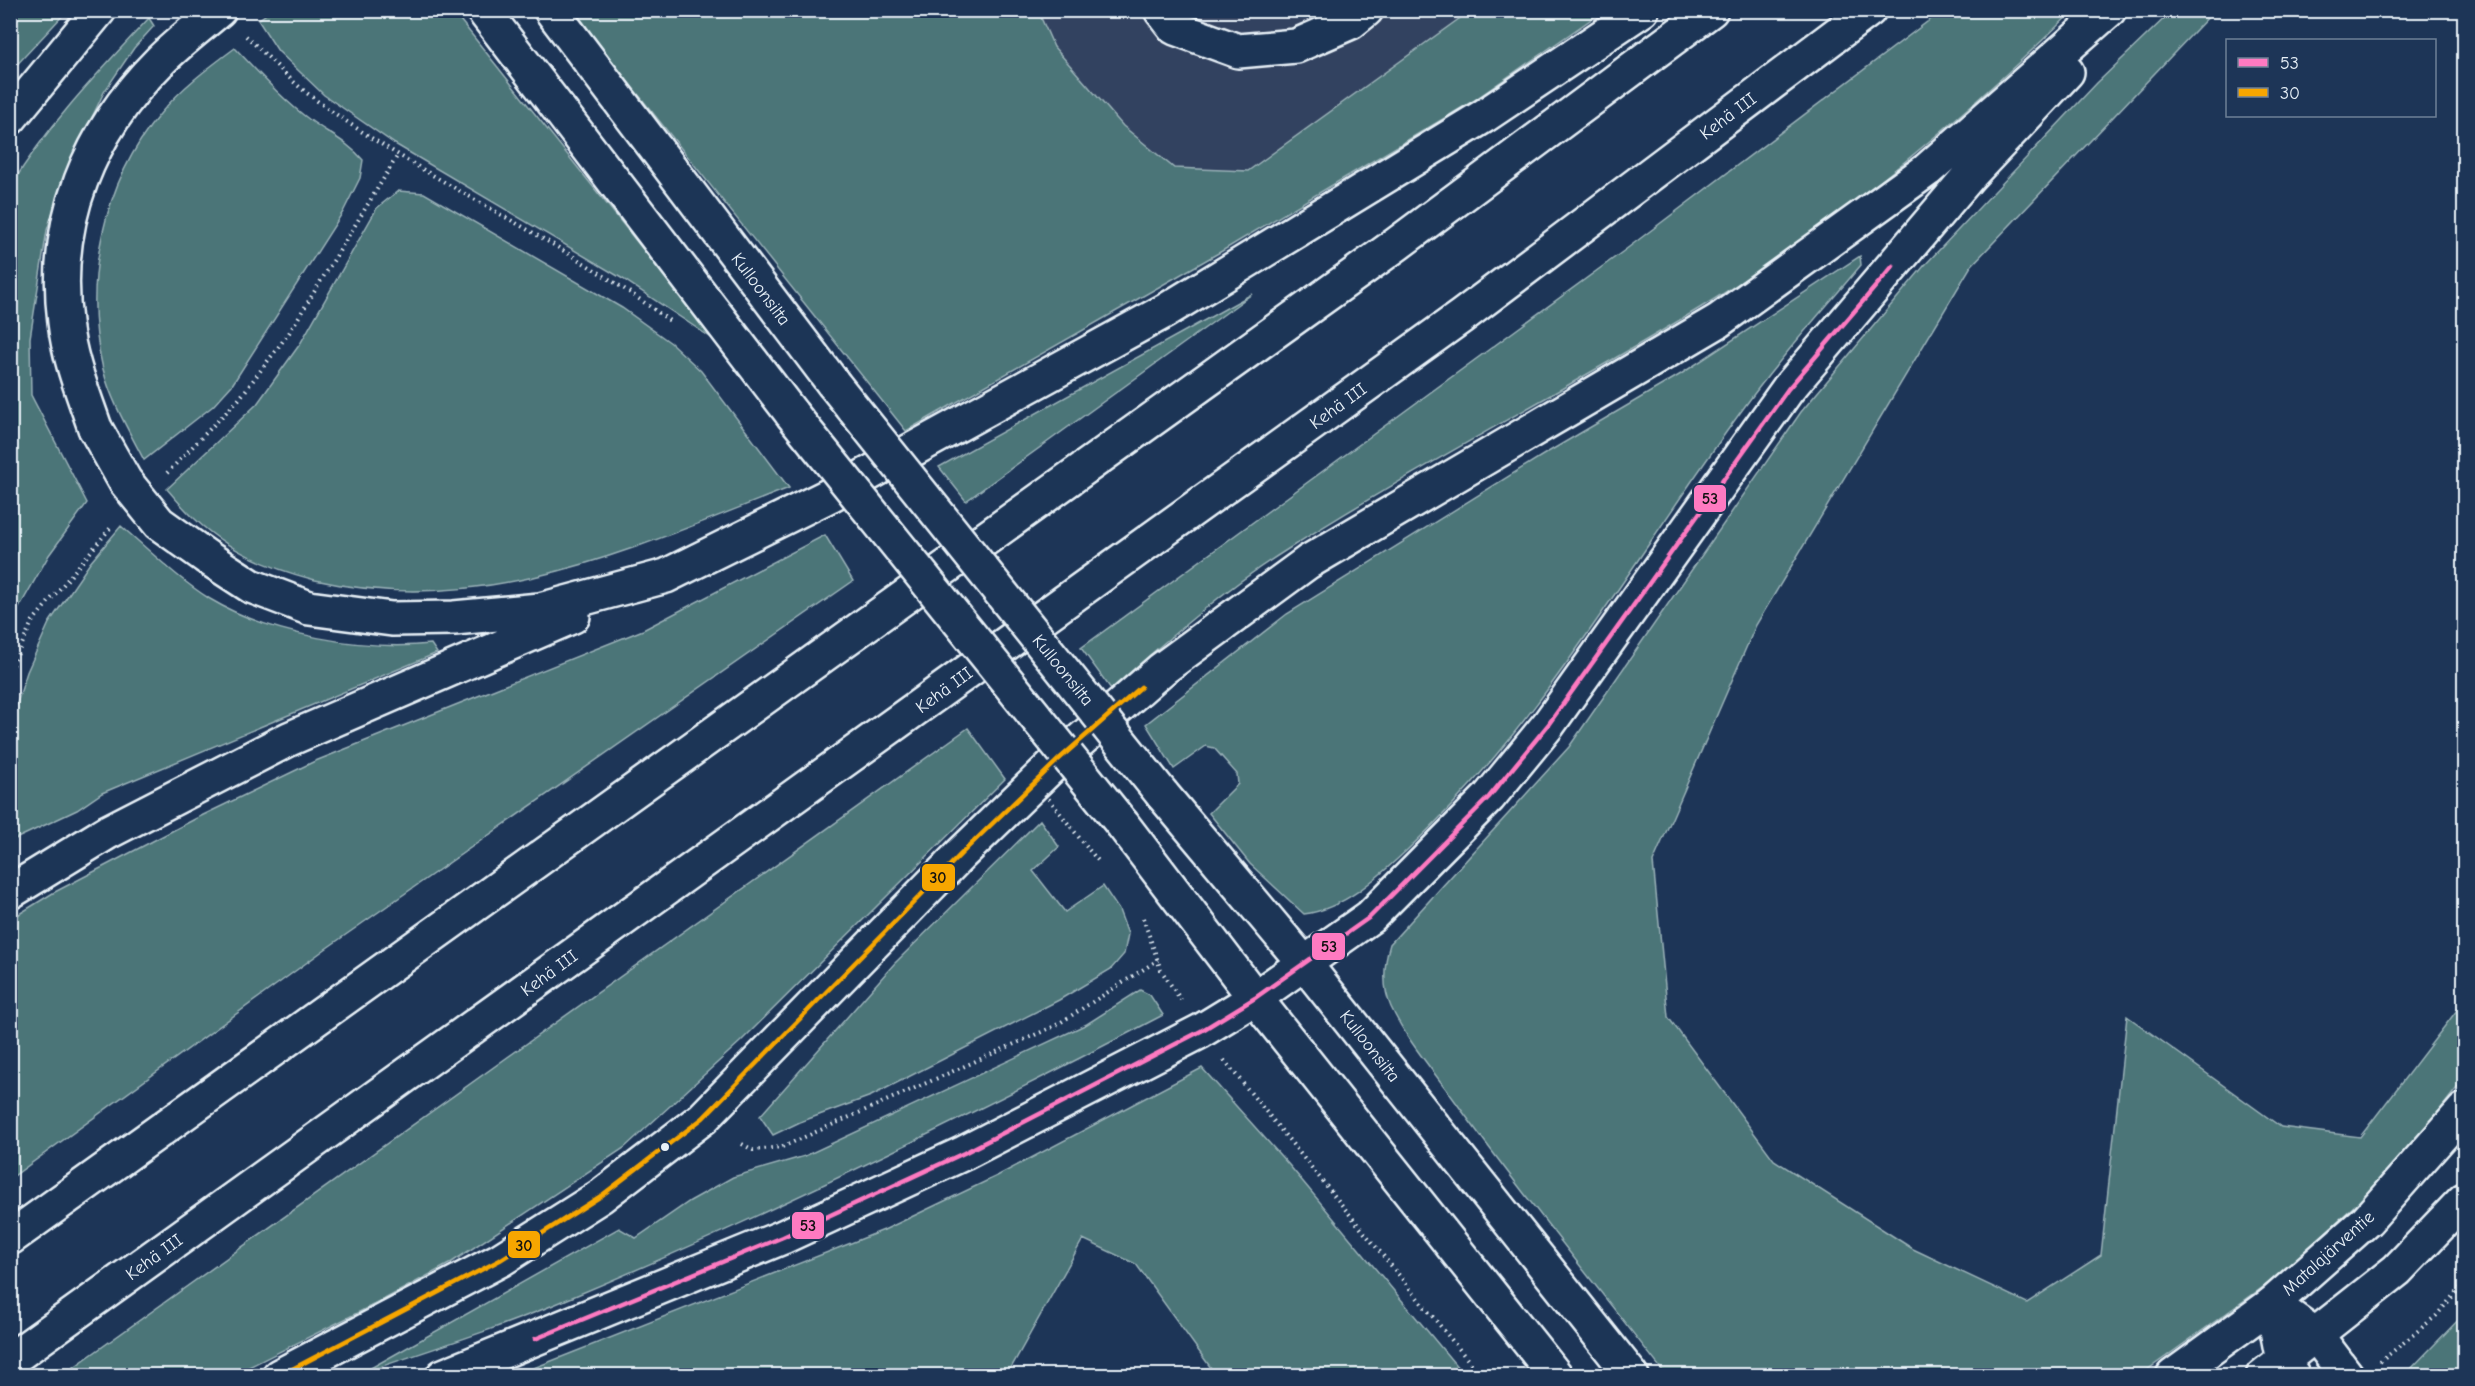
<svg xmlns="http://www.w3.org/2000/svg" width="2475" height="1386" viewBox="0 0 2475 1386" font-family="'Comic Neue',sans-serif">
<style>
.built{fill:#334260}
.green{fill:#4b7478;stroke:#9ab2b8;stroke-width:1.5}
.lines{fill:none;stroke-linecap:round;stroke-linejoin:round}
.minor-casing{stroke:#e8f1f8;stroke-width:38}
.major-casing{stroke:#e8f1f8;stroke-width:38}
.highway-casing{stroke:#e8f1f8;stroke-width:38}
.path{stroke:#e8f1f8;stroke-width:4;stroke-dasharray:1.5 4.5;stroke-linecap:butt}
.minor{stroke:#1d3557;stroke-width:33}
.major{stroke:#1d3557;stroke-width:33}
.highway{stroke:#1d3557;stroke-width:33}
.major-bridge-casing{stroke:#e8f1f8;stroke-width:38;stroke-linecap:butt}
.highway-bridge-casing{stroke:#e8f1f8;stroke-width:38;stroke-linecap:butt}
.path-bridge{stroke:#e8f1f8;stroke-width:4;stroke-dasharray:1.5 4.5;stroke-linecap:butt}
.major-bridge{stroke:#1d3557;stroke-width:33}
.highway-bridge{stroke:#1d3557;stroke-width:33}
.bus-1-casing{stroke:#1d3557;stroke-width:9}
.bus-2-casing{stroke:#1d3557;stroke-width:9}
.bus-1{stroke:#fe7ac1;stroke-width:4.5}
.bus-2{stroke:#f7a600;stroke-width:4.5}
.bus-dot{fill:#e8f1f8;stroke:#1d3557;stroke-width:2}
.labels{text-anchor:middle;stroke-width:6;stroke-linejoin:round;paint-order:stroke}
.street-label{font-size:18px;fill:#e8f1f8;stroke:#1d3557}
.line-badge{stroke:#1d3557;stroke-width:2}
.pale-badge-label{font-size:16px;text-anchor:middle;font-weight:bold;fill:#111}
</style>
<rect width="100%" height="100%" fill="#1d3557"/>
<filter id="ink" filterUnits="userSpaceOnUse"><feTurbulence type="fractalNoise" baseFrequency=".0167" numOctaves="2"/><feDisplacementMap in="SourceGraphic" scale="12" xChannelSelector="R" yChannelSelector="G"/><feConvolveMatrix kernelMatrix="1 2 1 2 8 2 1 2 1" color-interpolation-filters="sRGB"/></filter>
<g filter="url(#ink)">
<path class="built" d="M1038,11H1470L1248,171L1174,168L1123,126L1054,47Z"/>
<path class="green" d="M11,10L67,11L11,71L10,11Z
M272,10L453,11L716,341L623,279L395,144L324,95L278,51L258,20Z
M1943,10L2073,11C1961,120 1837,224 1703,306C1566,390 1423,463 1288,549C1224,589 1168,639 1111,689L1081,648L1625,250Z
M575,11H1038L1054,47L1123,126L1174,168L1248,171L1470,11H1603L1473,101L1222,251L906,431L610,59Z
M2172,11H2214L1971,266L1756,625L1653,862L1668,1017L1774,1160L1913,1249L2027,1303L2101,1255L2127,1016L2281,1127L2360,1137L2464,1001V1079L2393,1170L2277,1277L2140,1375H1666C1597,1287 1526,1199 1460,1108C1437,1075 1408,1043 1391,1007C1382,987 1384,964 1390,944L1569,747L1801,412L1924,266L2097,83Z
M149,18L154,26L134,48L104,92L66,172L47,230L30,338L31,395L87,503L49,555L11,622V186C49,123 99,72 149,18Z
M235,48C259,73 283,100 310,120C329,134 348,142 363,160L360,178L343,212L232,385L213,406L144,460C129,431 111,401 103,369C82,283 103,182 160,114C181,88 208,68 235,48Z
M398,191L424,193L622,308L671,343L701,371L789,488C634,548 486,619 315,580C272,569 228,551 195,519C185,510 176,499 167,489L257,404L300,344L377,208Z
M1860,256L1861,265C1825,308 1787,350 1754,394C1639,547 1547,720 1406,851C1378,877 1344,909 1304,914L1250,864L1209,813L1238,784L1237,774L1214,748L1206,746L1174,769L1146,724L1287,614L1543,455L1681,374Z
M1252,294L966,501L939,467Z
M121,526C150,551 178,579 210,599C270,635 363,651 431,644L437,653L102,793L77,810L11,841V722L27,672L49,623L90,563Z
M825,535L853,581L324,950L11,1178V919L53,893L197,818L313,762L643,630Z
M968,728L1005,779L740,1042L624,1148L449,1264L381,1301L233,1375H63Z
M1040,820L1059,847L1033,871L1065,912L1103,886L1119,910L1128,934L1124,954L1111,969L1059,1000L871,1096L800,1122L773,1135L760,1116L894,964Z
M1140,990L1150,995L1163,1015C966,1118 767,1216 563,1301C497,1329 429,1350 362,1373L619,1228L636,1238L690,1201L733,1177L805,1156L1087,1024Z
M1202,1068L1289,1165L1464,1375H1216L1136,1264L1083,1239L1007,1375H516L884,1230L997,1176Z
M2464,1314V1375H2405Z"/>
<g class="lines">
<defs>
<path id="minor" d="M1161,10L1175,28L1238,51L1296,46L1351,22L1366,10
M2272,1304L2316,1335L2347,1376
M2272,1304L2283,1361L2293,1376"/>
<path id="major" d="M483,10L792,414
M551,10L833,383
M1162,794L1304,963L1632,1376
M1123,825L1255,998L1556,1376
M2173,1376L2272,1304L2367,1220L2464,1110
M2263,1376L2397,1270L2464,1200"/>
<path id="highway" d="M10,118L99,10
M95,428C83,393 69,359 65,322C52,222 89,132 160,61C178,43 199,27 219,10
M208,558L251,586L309,608L392,619L454,618L540,610L666,576L830,495L1165,311L1484,116L1642,10
M10,892L108,832L289,739L573,616
M10,1238L1397,244L1711,10
M10,1360L1462,316L1869,10
M279,1376L500,1260L601,1196L703,1118L961,854L1058,760L1162,669L1308,562L1718,321L1927,170L2109,10
M443,1376L783,1237L964,1153L1201,1031L1255,998L1370,917L1489,797L1548,725L1788,389L1969,176L2067,72"/>
</defs>
<use href="#minor" class="minor-casing"/>
<use href="#major" class="major-casing"/>
<use href="#highway" class="highway-casing"/>
<path class="path" d="M246,36C269,57 291,82 316,100C429,183 560,238 671,322
M167,473L239,399L289,333L398,155
M10,671L32,622L112,526
M1089,850L1100,863
M1143,918L1161,970L1181,1000
M1224,1060L1481,1376
M742,1144L753,1150L782,1147L1055,1026L1158,960
M2380,1362L2436,1316L2464,1283"/>
<use href="#minor" class="minor"/>
<use href="#major" class="major"/>
<use href="#highway" class="highway"/>
<defs>
<path id="major-bridge" d="M833,383L1162,794
M792,414L1123,825"/>
<path id="highway-bridge" d="M95,428L125,481L159,523L208,558"/>
</defs>
<use href="#major-bridge" class="major-bridge-casing"/>
<use href="#highway-bridge" class="highway-bridge-casing"/>
<path class="path-bridge" d="M1045,794L1089,850"/>
<use href="#major-bridge" class="major-bridge"/>
<use href="#highway-bridge" class="highway-bridge"/>
<defs>
<path id="bus-1" d="M535,1339L783,1237L964,1153L1201,1031L1255,998L1370,917L1489,797L1548,725L1788,389L1893,266"/>
<path id="bus-2" d="M279,1376L500,1260L601,1196L703,1118L961,854L1058,760L1141,687"/>
</defs>
<use href="#bus-1" class="bus-1-casing"/>
<use href="#bus-2" class="bus-2-casing"/>
<use href="#bus-1" class="bus-1"/>
<use href="#bus-2" class="bus-2"/>
</g>
</g>
<circle class="bus-dot" cx="665" cy="1147" r="5"/>
<g class="labels">
<g class="street-label">
<text transform="translate(1728 116) rotate(-37)" y="6">Kehä III</text>
<text transform="translate(761 289) rotate(53)" y="6">Kulloonsilta</text>
<text transform="translate(1338 406) rotate(-36)" y="6">Kehä III</text>
<text transform="translate(1063 670) rotate(51)" y="6">Kulloonsilta</text>
<text transform="translate(944 690) rotate(-36)" y="6">Kehä III</text>
<text transform="translate(549 973) rotate(-36)" y="6">Kehä III</text>
<text transform="translate(1370 1046) rotate(52)" y="6">Kulloonsilta</text>
<text transform="translate(2328 1253) rotate(-42)" y="6">Matalajärventie</text>
<text transform="translate(154 1257) rotate(-36)" y="6">Kehä III</text>
</g>
</g>
<g class="line-badge">
<rect x="1693" y="484" width="34" height="29" rx="6" fill="#fe7ac1"/>
<rect x="921" y="863" width="35" height="29" rx="6" fill="#f7a600"/>
<rect x="1311" y="932" width="35" height="29" rx="6" fill="#fe7ac1"/>
<rect x="791" y="1211" width="34" height="29" rx="6" fill="#fe7ac1"/>
<rect x="507" y="1230" width="34" height="29" rx="6" fill="#f7a600"/>
</g>
<g class="pale-badge-label">
<text x="1710" y="504">53</text>
<text x="938" y="883">30</text>
<text x="1329" y="952">53</text>
<text x="808" y="1231">53</text>
<text x="524" y="1251">30</text>
</g>
<rect width="2475" height="1386" fill="none" stroke="#1d3557" stroke-width="36"/>
<rect x="18" y="18" width="2439" height="1350" fill="none" stroke="#e8f1f8" stroke-width="2" filter="url(#ink)"/>
<rect x="2226" y="39" width="210" height="78" fill="#1d3557" stroke="#6e8097" stroke-width="1.5"/>
<rect x="2238" y="58" width="30" height="9" fill="#fe7ac1" stroke="#6e8097" stroke-width="1.5"/>
<text x="2280" y="69" font-size="18" fill="#e8f1f8">53</text>
<rect x="2238" y="88" width="30" height="9" fill="#f7a600" stroke="#6e8097" stroke-width="1.5"/>
<text x="2280" y="99" font-size="18" fill="#e8f1f8">30</text>
</svg>
